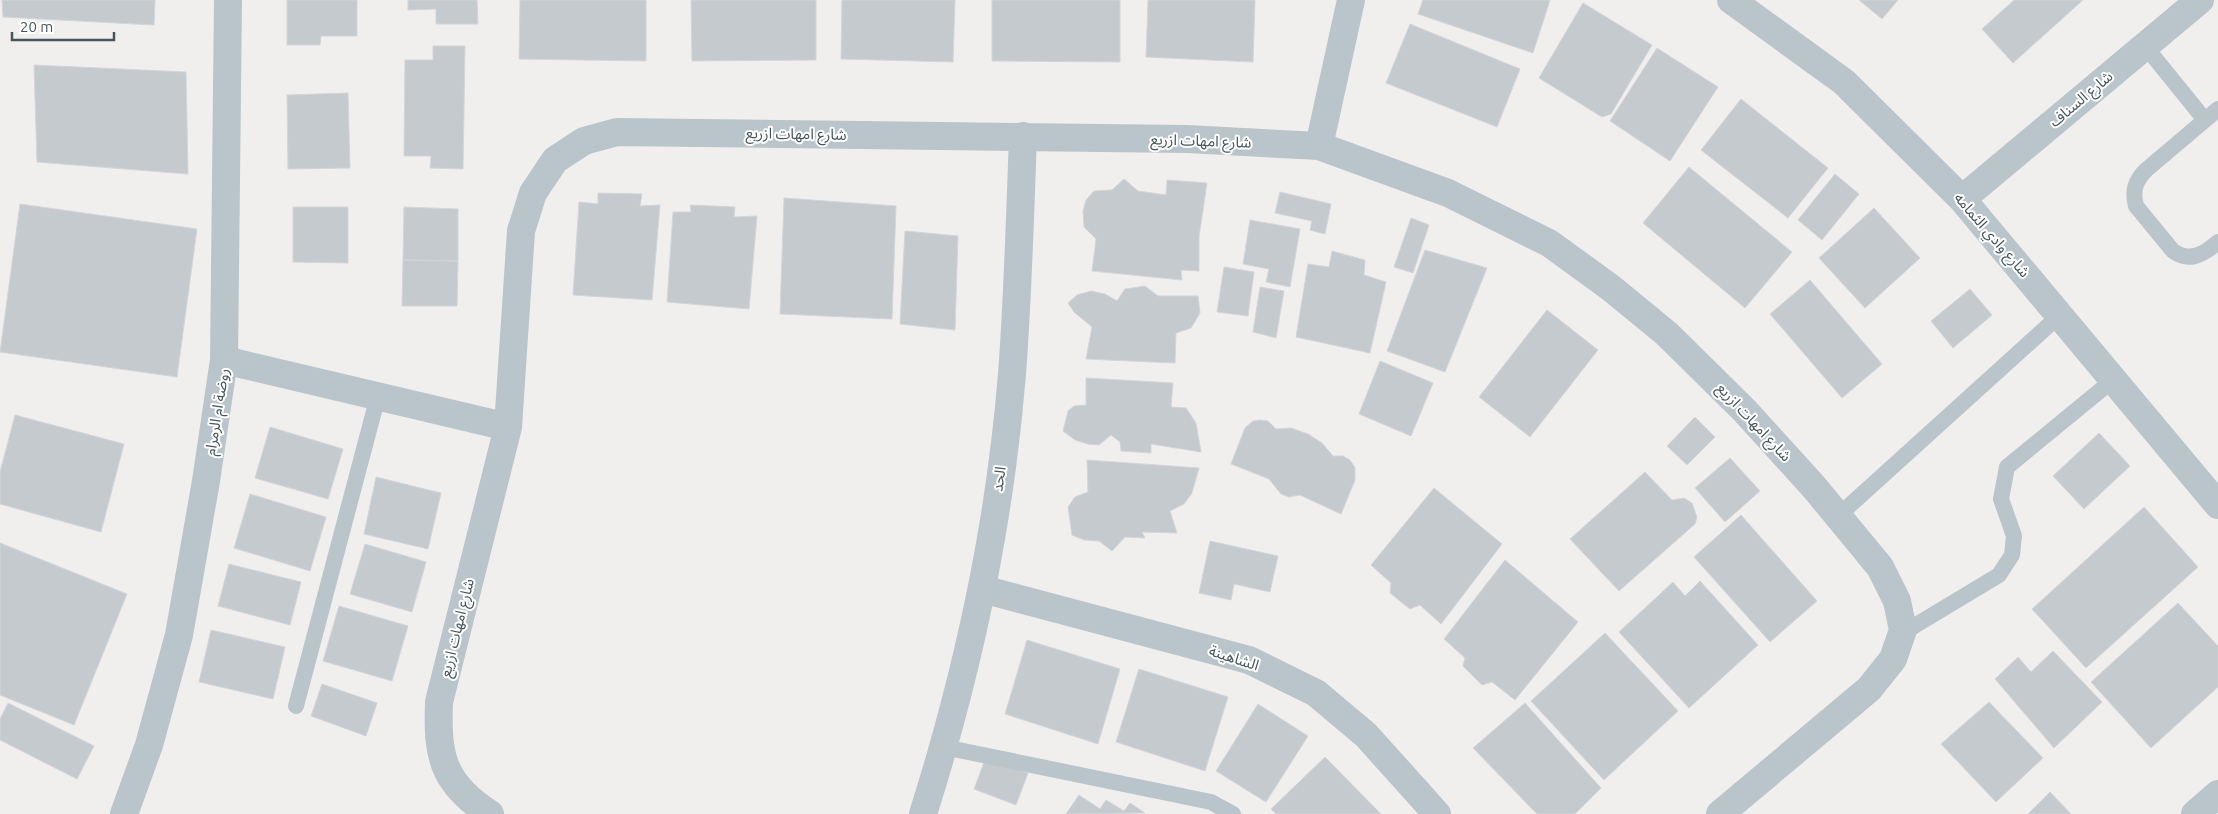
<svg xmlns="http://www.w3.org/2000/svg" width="2218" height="814" viewBox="0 0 2218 814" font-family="Ubuntu,'Noto Sans Arabic',sans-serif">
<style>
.building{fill:#c5cace;stroke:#d2d6da}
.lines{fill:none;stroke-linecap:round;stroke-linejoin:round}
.lane{stroke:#b9c5cb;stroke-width:16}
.street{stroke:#b9c5cb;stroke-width:28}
.labels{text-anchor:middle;stroke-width:4;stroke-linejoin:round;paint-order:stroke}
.street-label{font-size:15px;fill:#46555b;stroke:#fff}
</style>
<rect width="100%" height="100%" fill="#f1eeee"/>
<path class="building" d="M2,0H155L154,25L3,17Z
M287,0H357V36H321L320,45H287Z
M408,0H477L478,24H436V9L408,10Z
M520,0H646V61L519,59Z
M691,0H816V60L692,61Z
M842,0H955L953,62L841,59Z
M992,0H1120V62L992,61Z
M1148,0H1255L1253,62L1146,57Z
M1423,0H1550L1533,53L1418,14Z
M1859,0H1898L1882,19Z
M2014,0H2083L2013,63L1982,29Z
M1583,3L1652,45L1611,114L1602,117L1539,78Z
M1410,24L1520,69L1497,127L1386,83Z
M433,46H465L463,169L430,168L431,156H404L405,60H433Z
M1657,48L1718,87L1670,161L1610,121Z
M34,65L186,72L188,174L37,162Z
M348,93L350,168L288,169L287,95Z
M1741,99L1828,168L1788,218L1701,150Z
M1689,167L1792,252L1745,308L1643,223Z
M1835,174L1859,194L1822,240L1798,220Z
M1124,179L1138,191L1166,195L1167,180L1207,183L1199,237V271L1181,270L1182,280L1092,271L1096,239L1084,227L1083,211L1086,200L1094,191L1112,190Z
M1280,192L1331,204L1325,234L1310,230L1312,221L1275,213Z
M598,193L642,194L640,206L660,205L652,300L573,295L579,202L598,204Z
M784,198L896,206L892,319L780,314Z
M20,204L197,229L177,377L0,352Z
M690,205L735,207L734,217L757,216L749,309L667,302L673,212H691Z
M293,207H348V263L293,262Z
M404,207L458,209V261L403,260Z
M1874,208L1920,258L1865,308L1819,258Z
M1411,218L1429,225L1413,273L1394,267Z
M1250,220L1300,229L1290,287L1266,282L1269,269L1243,264Z
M905,231L958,236L955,330L900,324Z
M1425,250L1487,268L1445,372L1387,351Z
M1332,251L1365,260L1364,275L1386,282L1370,353L1296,337L1308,264L1329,267Z
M403,260L458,261L457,306H402Z
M1224,267L1254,272L1248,316L1217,312Z
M1810,280L1882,364L1842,398L1770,314Z
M1145,286L1158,296H1198L1200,313L1191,328L1176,333L1175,363L1086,359L1092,327L1074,312L1068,303L1077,295L1091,291L1105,294L1117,301L1125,289Z
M1260,287L1284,291L1276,338L1253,332Z
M1970,289L1992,315L1953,348L1931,321Z
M1547,310L1598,350L1530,437L1479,397Z
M1380,361L1433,383L1411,436L1359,414Z
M1086,378L1173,383L1171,407L1186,408L1196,423L1201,452L1151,444V453L1121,451L1120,442L1111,435L1099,445L1088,444L1075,440L1063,431L1068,411L1074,406L1086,405Z
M15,415L124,444L101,532L0,504V472Z
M1695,417L1715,437L1687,465L1667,446Z
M1260,420L1268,421L1276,429L1291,428L1308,434L1322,443L1333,456H1343L1350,460L1355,468V480L1341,514L1300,495L1289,497L1281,494L1269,479L1231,464L1245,428L1253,421Z
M270,427L343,449L328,499L255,478Z
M2099,433L2130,466L2084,509L2053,476Z
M1730,458L1760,491L1725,522L1695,488Z
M1087,460L1199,468L1192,493L1184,504L1170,511L1177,533L1142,532L1145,538L1125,537L1112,551L1099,541L1084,540L1072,535L1068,507L1075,497L1088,492Z
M1645,472L1672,500L1684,498L1692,503L1697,517L1695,524L1619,591L1570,539Z
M376,477L441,493L428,549L364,534Z
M1434,488L1502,544L1441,624L1420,605L1410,609L1390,593L1391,583L1371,565Z
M250,494L326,517L310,571L234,548Z
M2144,507L2198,567L2086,668L2032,609Z
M1741,515L1817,601L1770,642L1694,557Z
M1210,541L1278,556L1270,592L1234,584L1231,600L1199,593Z
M0,543L127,594L74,725L0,695Z
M365,544L426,562L412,612L350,594Z
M1505,560L1578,622L1515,700L1492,682L1482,685L1463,666L1465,658L1444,639Z
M229,564L301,582L290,625L218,606Z
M1700,581L1758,645L1689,708L1619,632L1673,582L1685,596Z
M2178,603L2218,646V687L2151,748L2091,682Z
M339,606L408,626L392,681L323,661Z
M211,630L285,647L273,699L199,682Z
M1605,633L1678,711L1604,780L1531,701Z
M1027,640L1120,669L1098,744L1005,714Z
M2053,651L2102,702L2054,748L1995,679L2018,657L2031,672Z
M1139,669L1228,697L1205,771L1116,742Z
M322,684L377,703L366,736L311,716Z
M1989,702L2043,758L1996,802L1941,744Z
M8,703L94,746L77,779L0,740V719Z
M1525,703L1601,788L1575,814H1537L1473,748Z
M1258,704L1308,736L1266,802L1216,771Z
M986,757L1028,773L1016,805L974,789Z
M1325,757L1381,814H1276L1271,809Z
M2050,792L2071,814H2028Z
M1079,795L1100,809L1106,800L1124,811L1130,803L1145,813L1066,814Z"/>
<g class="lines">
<path class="lane" d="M2145,46L2205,120
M2218,109L2146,170C2135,181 2132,191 2136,206L2173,251C2190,263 2204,254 2218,242
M1838,516L2060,315
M1901,634L1999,575L2012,555L2014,536L2001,499L2007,467L2113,380
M296,706L378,396
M944,747L1211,802L1233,814"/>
<path class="street" d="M1731,0L1844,82L1962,199L2218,505
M1319,146L1351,0
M1962,199L2200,0
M224,360L508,427
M982,589L1249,660L1316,693L1366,735L1437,814
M124,814L149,745L179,635L206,481L224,360L228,0
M490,814C442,783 437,756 439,702L508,427L521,231L533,193L555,160L584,141L617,132L1187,139L1319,146L1448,193L1549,243L1611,288L1667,334L1745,411L1814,487L1880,567L1897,601L1903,630L1893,659L1869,689L1720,814
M923,814C968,672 1000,523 1012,374C1018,295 1020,216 1023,136
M2195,814L2218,794"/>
</g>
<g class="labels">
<g class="street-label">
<text transform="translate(2081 99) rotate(-40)" y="5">شارع السناف</text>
<text transform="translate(796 134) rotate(1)" y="5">شارع امهات ازريع</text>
<text transform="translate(1201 141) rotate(2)" y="5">شارع امهات ازريع</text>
<text transform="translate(1992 235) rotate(49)" y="5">شارع وادي الثمامه</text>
<text transform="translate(217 412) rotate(-81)" y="5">روضة ام الرمرام</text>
<text transform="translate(1754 422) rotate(47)" y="5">شارع امهات ازريع</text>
<text transform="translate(999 479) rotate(-82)" y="5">الحد</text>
<text transform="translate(457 628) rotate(-76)" y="5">شارع امهات ازريع</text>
<text transform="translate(1234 658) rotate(18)" y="5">الشاهينة</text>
</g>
</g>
<path d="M12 32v8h102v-8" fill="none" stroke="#46555b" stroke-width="2.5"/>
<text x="20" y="32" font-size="15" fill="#46555b" stroke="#ffffff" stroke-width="4" paint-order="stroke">20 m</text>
</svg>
